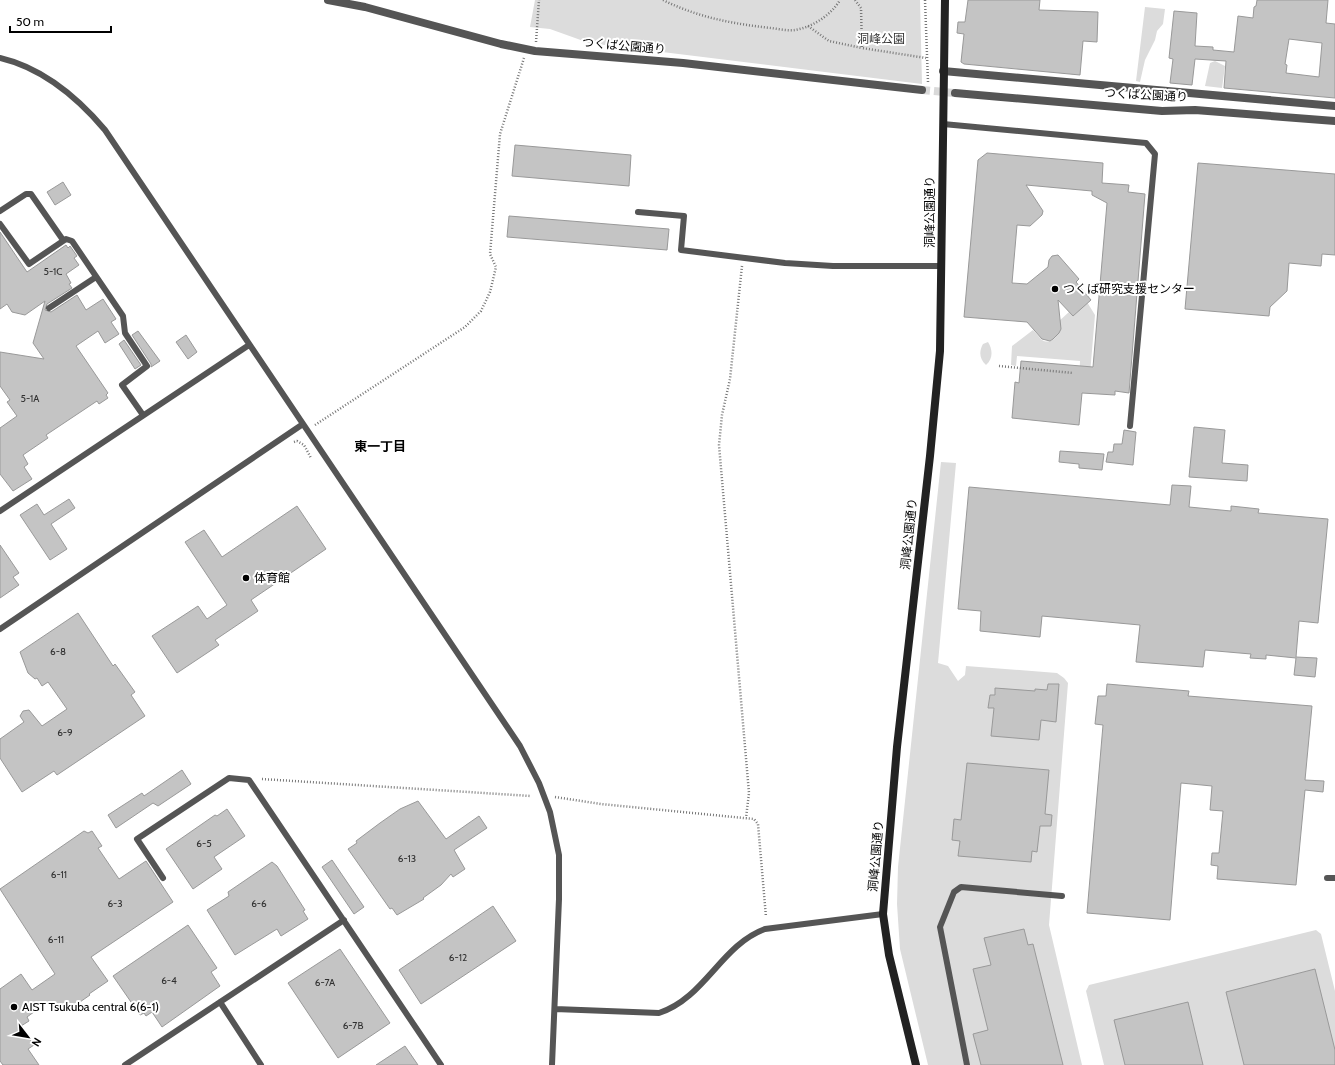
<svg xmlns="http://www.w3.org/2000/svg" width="1335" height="1065" viewBox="0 0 1335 1065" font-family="Cabin,'Noto Sans JP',sans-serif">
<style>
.green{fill:#dcdcdc}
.building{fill:#c4c4c4;stroke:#999;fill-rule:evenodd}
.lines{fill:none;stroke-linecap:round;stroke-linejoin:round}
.street-tunnel{stroke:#d9d9d9;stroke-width:8;stroke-dasharray:8 4;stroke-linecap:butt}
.path{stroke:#777;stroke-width:2.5;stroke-dasharray:1 2;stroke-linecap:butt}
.lane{stroke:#555;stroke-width:6}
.street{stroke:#555;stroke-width:8}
.secondary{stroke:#222;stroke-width:8}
.poi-dot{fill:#000;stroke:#fff;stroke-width:1.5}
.labels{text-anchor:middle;stroke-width:4;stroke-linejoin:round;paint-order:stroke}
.number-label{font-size:10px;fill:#313131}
.park-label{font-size:12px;fill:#333;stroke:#fff}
.street-label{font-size:12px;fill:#000;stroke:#fff}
.poi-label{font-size:12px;fill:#000;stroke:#fff;text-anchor:start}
.neighbourhood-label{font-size:13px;font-weight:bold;fill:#000;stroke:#fff}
</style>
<rect width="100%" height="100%" fill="#fff"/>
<path class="green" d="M535,0H920L922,84L589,43L550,29L530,27Z
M1145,7L1165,9L1163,24L1157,31L1155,40L1145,60L1140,82L1136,81Z
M1215,61L1225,66L1222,88L1205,86L1210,63Z
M1087,302L1095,315L1089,386L1079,385L1080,361L1017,356L1016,366L1011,365L1012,346L1033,330C1036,333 1039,337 1042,340C1052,346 1062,333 1058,322L1069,312L1073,316Z
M988,342C993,350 993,359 986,365C979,359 979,351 983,344Z
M941,462L956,463L938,663L948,666L958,681L965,675L966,666L1057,673L1064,678L1068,683L1049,925L1082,1065H928L900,949L897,904L898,867Z
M1316,930L1321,934L1335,991V1065H1104L1086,991L1089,985Z"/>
<path class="building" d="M968,0H1040L1039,10L1098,12L1097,42L1083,41L1080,75L964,64L961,62L964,34L957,33L958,22H965Z
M1257,0H1328L1326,23L1335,24V98L1224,88L1226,61L1195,59L1192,85L1170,83L1173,59L1169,58L1174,11L1197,13L1195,46L1213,47V50L1234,52L1238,16L1253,18L1254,7L1256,6ZM1289,39L1322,43L1319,77L1286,73L1287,65L1285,64Z
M515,145L631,155L629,186L512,176Z
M987,153L1103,163L1102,183L1129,185L1128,192L1145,194L1129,393L1115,391V395L1082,393L1079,425L1012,418L1015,382L1019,383L1021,361L1093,367L1107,203L1092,195V191L1026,185L1043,211L1042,215L1030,226L1017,225L1012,283L1027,284L1048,267L1049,260L1052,256L1058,255L1079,279L1076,282L1091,300L1073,316L1058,300L1061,329L1059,333L1053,339L1050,341L1042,339L1027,322L964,317L978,160Z
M1198,163L1335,174V255L1322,254L1321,266L1289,263L1287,291L1270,307L1269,316L1185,309Z
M63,182L71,195L55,205L47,192Z
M509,216L669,229L667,250L507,237Z
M0,232L27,272L66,245L68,248L70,246L77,256L74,258L79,265L66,274L71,283L69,284L72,288L47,304L45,310L51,312L77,295L86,310L103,299L116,319L111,322L119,334L105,343L98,331L76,346L108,393L106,395L108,398L99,404L97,401L46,435L48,438L23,455L28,464L24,467L32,479L13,491L0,474V428L17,416L7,402L10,400L0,386V352L44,359L33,343L45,301L25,315L12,312L7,304L0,309Z
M138,331L160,361L151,367V364L132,335Z
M186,335L197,352L188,359L176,342Z
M124,340L141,365L135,369L119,344Z
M1194,427L1225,430L1222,463L1248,465L1247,481L1189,477Z
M1124,430L1136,432L1133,465L1106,462L1108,452H1113L1114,444H1122Z
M1060,451L1104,454L1102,470L1079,468V464L1059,462Z
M1172,485L1191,486L1189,507L1231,511V506L1259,509L1258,513L1328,519L1318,623L1299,621L1296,657L1317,658L1315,677L1294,675L1296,658L1266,655V659L1250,658L1251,654L1205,650L1203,667L1136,662L1140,625L1042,616L1040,637L980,631L981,611L958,609L969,487L1170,505Z
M69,499L75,508L51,524L67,549L50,560L20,515L37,504L44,515Z
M297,506L326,549L251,600L258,611L215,640L219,645L177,673L152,636L198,606L207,619L227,605L185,542L204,530L222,557Z
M0,545L19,573L13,577L19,585L0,598Z
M78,613L113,666L115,664L135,692L131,695L145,716L57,775L54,771L22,792L0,758V739L24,722L20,716L23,711L29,710L42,726L67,709L48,682L42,686L37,678L35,679L28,673L20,652Z
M1048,684H1059L1056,722L1041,720L1039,740L991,736L994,708H988L990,695H995V688L1035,691V689L1047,690Z
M1107,684L1189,691L1188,696L1312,706L1305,780L1324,781L1323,792L1305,790L1296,885L1217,879L1218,866L1211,865L1212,853H1219L1223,811L1210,810L1212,786L1181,783L1170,920L1087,913L1103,725L1095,724L1098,696H1106Z
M967,763L1049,770L1045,814L1052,815L1051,826H1040L1037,852L1032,851L1031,862L958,856L960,841L952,840L954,819L961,820Z
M182,770L191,784L158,806L153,803L116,828L108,815L142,793L144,796Z
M418,801L446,839L479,816L487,828L454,850L465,869L453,877L451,874L441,885L423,898L424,899L397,915L392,908L390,909L348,849L357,843L356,841L380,823L400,809Z
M227,809L245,836L214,857L222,869L193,889L166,849L215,815L217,816Z
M84,831L88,833L92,831L102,846L98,848L119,879L146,861L173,902L91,957L108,981L89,994L90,995L67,1011L64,1006L56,1012L49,1001L27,1017L29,1021L21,1026L34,1045L28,1049L39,1065H3L0,1061V989L21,974L32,990L55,974L0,889Z
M332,860L364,907L354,914L322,867Z
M272,862L277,866L305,910L303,911L308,919L281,936L277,929L235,955L207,910L229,896L228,892Z
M493,906L516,941L421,1004L399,970Z
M188,925L217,968L211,972L220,986L162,1027L152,1012L146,1016L144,1013L140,1015L113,976Z
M1024,929L1028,945L1033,944L1063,1065H981L973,1034L988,1030L973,969L991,965L984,938Z
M340,949L390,1023L338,1058L288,983Z
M1315,969L1335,1050V1065H1244L1226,992Z
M1188,1002L1203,1065H1125L1114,1020Z
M405,1046L418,1065H376Z"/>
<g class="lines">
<path class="street-tunnel" d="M922,90L955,93"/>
<path class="path" d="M663,0C697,17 733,24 771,28C779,29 788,31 795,30C813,27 831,15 840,0
M855,0L861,8L862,48L926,58
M925,0L928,82
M808,26L829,41L862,48
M536,42L539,0
M742,266L730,379L722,415L719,445L749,793L746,818
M999,366L1073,373
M315,425L465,327L481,311L490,292L496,267L490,254L500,134L524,58
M294,442L297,441L304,445L311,458
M262,779L531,796
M555,797L601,804L754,819L758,824L766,917"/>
<path class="lane" d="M0,58C43,68 77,97 105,130L520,746L539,783L550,812L559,855V899L552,1065
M943,124L1146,143L1155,154L1130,426
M0,211L26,194H31L63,240
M638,212L684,216L681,250L785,263L833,266H942
M0,224L29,264L66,239L72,241L123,316L125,333L147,366L122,385L143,415
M49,308L96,277
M0,511L249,345
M0,629L303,424
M163,878L137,839L229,778L249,780L441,1065
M1327,878H1335
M220,1002L261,1065
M555,1009L659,1013C705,998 721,945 765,929L883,914
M125,1065L344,920
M967,1065L940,927L954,892L961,887L1062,896"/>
<path class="street" d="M328,0L365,7L501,44L535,51L683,63L922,90
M943,71L1335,106
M955,93L1162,111L1195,110L1335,121"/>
<path class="secondary" d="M916,1065L889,955L883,914L897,747L930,456L940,351L945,0"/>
</g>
<g class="poi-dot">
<circle cx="1055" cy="289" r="4"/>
<circle cx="246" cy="578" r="4"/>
<circle cx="14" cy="1007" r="4"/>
</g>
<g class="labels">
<g class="number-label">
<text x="53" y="275">5-1C</text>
<text x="30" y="402">5-1A</text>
<text x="58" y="655">6-8</text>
<text x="65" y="736">6-9</text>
<text x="204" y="847">6-5</text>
<text x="407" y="862">6-13</text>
<text x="59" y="878">6-11</text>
<text x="115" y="907">6-3</text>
<text x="259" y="907">6-6</text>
<text x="56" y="943">6-11</text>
<text x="458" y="961">6-12</text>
<text x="169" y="984">6-4</text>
<text x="325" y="986">6-7A</text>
<text x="353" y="1029">6-7B</text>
</g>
<g class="park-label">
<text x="881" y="43">洞峰公園</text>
</g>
<g class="street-label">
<text transform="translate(624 46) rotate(5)" y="4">つくば公園通り</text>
<text transform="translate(1146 95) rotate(3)" y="4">つくば公園通り</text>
<text transform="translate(930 212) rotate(-90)" y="4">洞峰公園通り</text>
<text transform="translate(909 534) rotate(-84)" y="4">洞峰公園通り</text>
<text transform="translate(876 856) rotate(-85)" y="4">洞峰公園通り</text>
</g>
<g class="poi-label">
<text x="1063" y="293">つくば研究支援センター</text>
<text x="254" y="582">体育館</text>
<text x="22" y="1011">AIST Tsukuba central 6(6-1)</text>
</g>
<g class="neighbourhood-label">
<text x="380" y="451">東一丁目</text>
</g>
</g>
<g transform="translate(28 1037) rotate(121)" stroke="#ffffff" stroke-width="3" paint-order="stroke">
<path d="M0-3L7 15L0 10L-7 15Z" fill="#000000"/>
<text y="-6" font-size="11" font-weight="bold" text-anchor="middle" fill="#000000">N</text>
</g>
<path d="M10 26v6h101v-6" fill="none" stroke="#000000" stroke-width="2"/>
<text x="16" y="26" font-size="12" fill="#000000" stroke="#ffffff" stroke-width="3" paint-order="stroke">50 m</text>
</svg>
